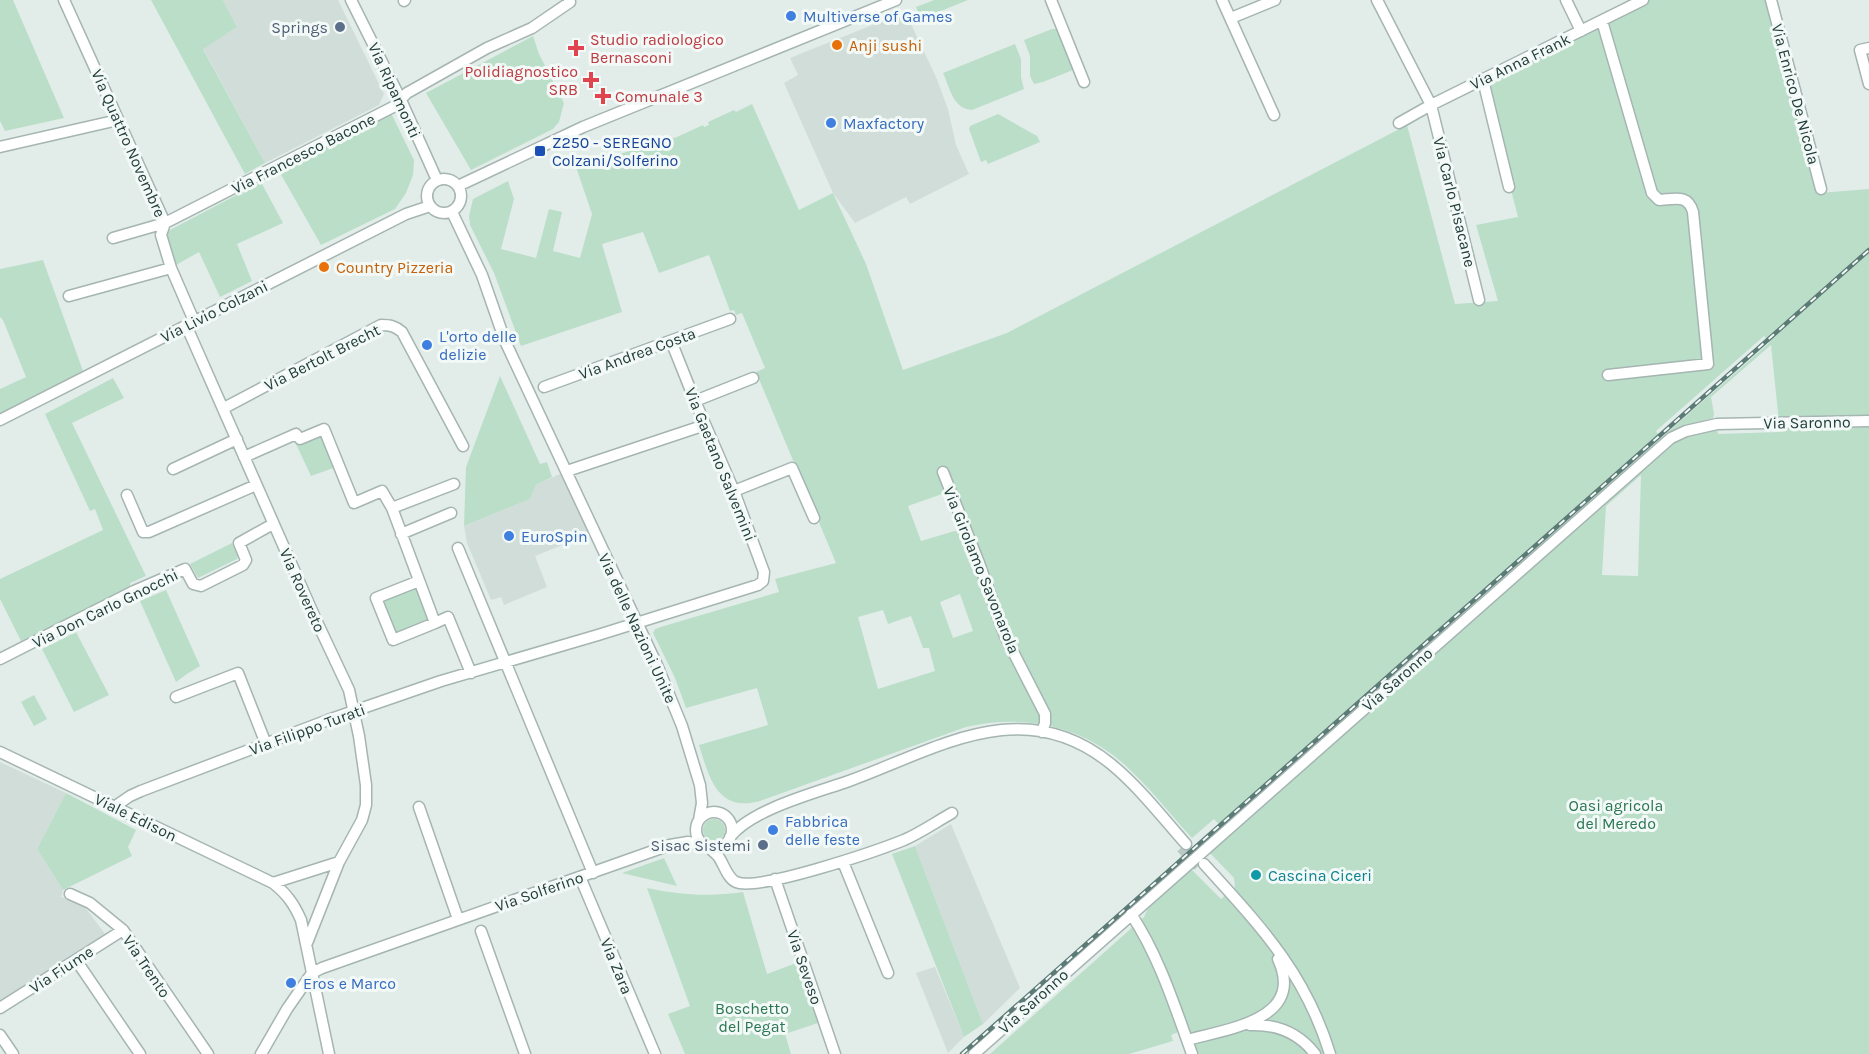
<svg xmlns="http://www.w3.org/2000/svg" width="1869" height="1054" viewBox="0 0 1869 1054" font-family="Karla,sans-serif">
<style>
.built{fill:#d1ddd9}
.green{fill:#bbdec9;fill-rule:evenodd}
.lines{fill:none;stroke-linecap:round;stroke-linejoin:round}
.minor-tunnel{stroke:#bccac7;stroke-width:10;stroke-dasharray:10 5;stroke-linecap:butt}
.minor-casing{stroke:#a5b5b2;stroke-width:13}
.minor{stroke:#fff;stroke-width:10}
.rail-casing{stroke:#5c7a76;stroke-width:4.5}
.rail{stroke:#f3f9f7;stroke-width:2;stroke-dasharray:7;stroke-linecap:butt}
.shop-dot{fill:#3f7fe0;stroke:#f3f9f7;stroke-width:2}
.service-dot{fill:#5c6f8a;stroke:#f3f9f7;stroke-width:2}
.food-dot{fill:#e8710a;stroke:#f3f9f7;stroke-width:2}
.health-dot{fill:#e0444e;stroke:#f3f9f7;stroke-width:2}
.transit-dot{fill:#1a4fb4;stroke:#f3f9f7;stroke-width:2}
.culture-dot{fill:#0f9aa8;stroke:#f3f9f7;stroke-width:2}
.labels{text-anchor:middle;stroke-width:6;stroke-linejoin:round;paint-order:stroke}
.shop-label{font-size:16px;fill:#366cbe;stroke:#f3f9f7;text-anchor:start}
.service-label{font-size:16px;fill:#4e5e75;stroke:#f3f9f7;text-anchor:end}
.health-label{font-size:16px;fill:#be3a42;stroke:#f3f9f7;text-anchor:start}
.food-label{font-size:16px;fill:#c56008;stroke:#f3f9f7;text-anchor:start}
.street-label{font-size:16px;fill:#223e3b;stroke:#f3f9f7}
.transit-label{font-size:16px;fill:#164399;stroke:#f3f9f7;text-anchor:start}
.park-label{font-size:16px;fill:#2b7653;stroke:#f3f9f7}
.culture-label{font-size:16px;fill:#0d838f;stroke:#f3f9f7;text-anchor:start}
</style>
<rect width="100%" height="100%" fill="#e2edea"/>
<path class="built" d="M223,0H338L384,94L379,105L265,163L203,48L237,27Z
M907,11L911,24L936,77L948,109L956,145L969,174L910,204L906,197L855,223L833,193L784,83L798,75L790,58Z
M562,473L590,534L535,556L547,587L504,605L501,597L491,600L467,543L464,526L530,499L536,485Z
M0,762L66,793L37,849L63,890L61,897L81,902L105,934L0,1001Z
M951,824L1020,988L983,1024L915,846Z
M935,967L964,1037L948,1053L916,973Z"/>
<path class="green" d="M0,0H13L64,118L5,131L0,121Z
M151,0H223L237,27L203,49L265,163L245,174Z
M934,0H968L921,19L916,7Z
M1648,0H1769L1819,193L1869,189V1054H1186L1178,1032L1171,1035L1173,1041L1129,1054H990L1144,917L1149,906L1190,868L1221,899L1235,887L1234,878L1208,851L1222,828L1214,819L1192,838C1170,814 1150,788 1126,766C1082,725 1024,714 966,727L760,801C717,813 709,777 699,745L768,725L757,688L686,708L675,678L653,633L655,629L664,626L779,592L775,579L836,563L756,372L765,368L742,313L736,315L734,310L730,311L709,255L659,273L643,232L602,244L622,312L521,346L494,273L470,225L469,216L473,199L508,181L514,199L501,249L536,258L549,209L562,212L553,251L580,258L592,214L576,167L677,137L703,125L704,127L709,125L708,122L734,110L736,112L752,104L799,210L833,193L866,264L903,370L1007,333L1407,125L1455,304L1498,301L1476,225L1518,217L1511,190L1515,188L1486,82ZM1764,336L1769,343L1661,438L1656,431ZM1771,345L1780,432L1718,434L1717,428L1681,437L1687,426L1713,418L1714,414L1711,397ZM1641,475L1638,576L1602,575L1606,506ZM945,493L958,530L921,541L908,506ZM960,594L973,631L953,638L940,602ZM883,610L888,624L911,616L923,648H929L935,671L878,689L858,617Z
M1052,29H1056L1073,70L1043,82L1034,84L1030,76V56L1024,40Z
M533,36L539,54L564,103L559,122L553,129L471,170L426,93Z
M1015,44L1021,59V77L1024,89L972,110C953,109 950,88 943,73Z
M391,113L414,160L413,175L406,193L395,209L321,245L279,171Z
M998,114L1037,136L1040,142L988,164L986,160L981,162L969,129L970,126Z
M261,182L283,223L237,244L252,281L220,297L199,252L176,265L165,235L170,230Z
M43,260L83,371L0,416V389L26,377L3,320L0,317V269Z
M500,376L540,464L547,462L552,477L536,485L530,499L464,526L466,467Z
M113,378L124,398L72,423L146,576L130,583V588L21,641L0,599V579L103,530L95,509L90,511L45,414Z
M324,429L339,466L311,476L295,442Z
M232,543L238,556L237,559L198,578L190,564Z
M419,581L435,623L393,640L376,598Z
M166,590L200,666L187,674L176,682L140,601Z
M76,632L109,695L74,712L42,649Z
M34,695L47,719L34,726L21,702Z
M66,793L136,830L128,847L132,856L63,890L37,849Z
M703 830a11 11 0 1 1 22 0a11 11 0 1 1-22 0Z
M915,846L983,1024L964,1037L892,854Z
M664,858L677,886L622,873Z
M647,888C680,895 710,897 743,892L767,974L799,962L818,1023L785,1034L791,1054H685L668,1014L690,1006Z"/>
<g class="lines">
<path class="minor-tunnel" d="M1181,848L1199,868"/>
<defs>
<path id="minor" d="M64,0L165,223L161,235L171,268L194,321
M351,0L400,98L437,180
M1051,0L1084,82
M1222,0L1274,115
M1377,0L1431,105L1479,300
M1566,0L1581,31
M1771,0L1821,189
M404,1L405,0
M1231,18L1275,0
M1602,21L1652,193L1659,200C1675,199 1688,194 1693,212L1708,364L1608,375
M1869,48L1860,50L1869,84
M1483,80L1509,187
M1399,123L1431,105L1643,0
M0,147L118,120
M427 196a17 17 0 1 1 34 0a17 17 0 1 1-34 0Z
M458,186L583,127L896,0
M452,212L482,275L505,341L657,665L682,726L700,785L702,803L699,820
M113,238L165,223L393,107L407,93L487,48L532,28L570,2L569,0
M69,296L171,268
M186,325L317,622L349,690L359,736L366,785V805L362,820L339,862L307,943
M544,387L730,319
M695,401L753,378
M224,408L381,325C390,325 395,326 402,332L463,446
M0,420L406,214L430,206
M244,457L296,434L300,439L324,429L354,503L382,491L392,508
M173,469L237,439
M567,471L705,425
M943,472L979,563L1005,636L1045,714V723L1042,732
M454,484L392,508L435,623L448,617L471,673
M734,491L792,468L814,518
M127,495L143,532H149L256,485
M401,534L451,513
M458,548L593,873
M419,581L376,598L393,640L435,623
M0,659L134,591L185,569L193,584L201,586L243,565L246,560L239,543L273,524
M176,697L238,673L266,744
M0,752L273,883C287,894 294,904 301,920L329,1054
M114,807L130,796L141,791L328,720L441,681L598,635L758,585L763,581L764,572L734,491L695,401L671,341
M419,807L458,919
M696 830a18 18 0 1 1 36 0a18 18 0 1 1-36 0Z
M730,837C752,809 815,793 849,781C937,749 1023,692 1111,764C1139,787 1162,817 1186,844
M708,847C712,850 715,853 718,856C724,864 727,878 736,882C758,892 879,850 904,840C920,833 936,822 952,813
M843,862L888,973
M1204,864C1260,926 1305,972 1330,1054
M580,877L655,1054
M775,879L835,1054
M273,883L339,862
M70,894L90,903L123,930L208,1054
M1131,914C1159,956 1175,1007 1192,1054
M481,931L525,1054
M76,960L140,1054
M0,1008L123,930
M1250,1025C1276,1024 1299,1033 1315,1054
M0,1035L13,1054
M1187,1040C1227,1029 1306,1020 1278,959
M261,1054L287,1009L312,973L322,968L670,845L688,842L706,846
M974,1054L1671,438L1686,431L1717,424L1869,421"/>
</defs>
<use href="#minor" class="minor-casing"/>
<use href="#minor" class="minor"/>
<defs>
<path id="rail" d="M962,1054L1869,250"/>
</defs>
<use href="#rail" class="rail-casing"/>
<use href="#rail" class="rail"/>
</g>
<g class="shop-dot">
<circle cx="791" cy="16" r="6"/>
<circle cx="831" cy="123" r="6"/>
<circle cx="427" cy="345" r="6"/>
<circle cx="509" cy="536" r="6"/>
<circle cx="773" cy="830" r="6"/>
<circle cx="291" cy="983" r="6"/>
</g>
<g class="service-dot">
<circle cx="340" cy="27" r="6"/>
<circle cx="763" cy="845" r="6"/>
</g>
<g class="food-dot">
<circle cx="837" cy="45" r="6"/>
<circle cx="324" cy="267" r="6"/>
</g>
<g class="health-dot">
<path d="M573 39h6v6h6v6h-6v6h-6v-6h-6v-6h6z"/>
<path d="M588 71h6v6h6v6h-6v6h-6v-6h-6v-6h6z"/>
<path d="M600 87h6v6h6v6h-6v6h-6v-6h-6v-6h6z"/>
</g>
<rect class="transit-dot" x="534" y="145" width="12" height="12" rx="3"/>
<circle class="culture-dot" cx="1256" cy="875" r="6"/>
<g class="labels">
<g class="shop-label">
<text x="803" y="22">Multiverse of Games</text>
<text x="843" y="129">Maxfactory</text>
<text x="439" y="342">L'orto delle<tspan x="439" dy="18">delizie</tspan></text>
<text x="521" y="542">EuroSpin</text>
<text x="785" y="827">Fabbrica<tspan x="785" dy="18">delle feste</tspan></text>
<text x="303" y="989">Eros e Marco</text>
</g>
<g class="service-label">
<text x="328" y="33">Springs</text>
<text x="751" y="851">Sisac Sistemi</text>
</g>
<g class="health-label">
<text x="590" y="45">Studio radiologico<tspan x="590" dy="18">Bernasconi</tspan></text>
<text x="578" y="77" text-anchor="end">Polidiagnostico<tspan x="578" dy="18">SRB</tspan></text>
<text x="615" y="102">Comunale 3</text>
</g>
<g class="food-label">
<text x="849" y="51">Anji sushi</text>
<text x="336" y="273">Country Pizzeria</text>
</g>
<g class="street-label">
<text transform="translate(1520 61) rotate(-26)" y="6">Via Anna Frank</text>
<text transform="translate(395 90) rotate(65)" y="6">Via Ripamonti</text>
<text transform="translate(1796 94) rotate(75)" y="6">Via Enrico De Nicola</text>
<text transform="translate(129 143) rotate(66)" y="6">Via Quattro Novembre</text>
<text transform="translate(303 153) rotate(-27)" y="6">Via Francesco Bacone</text>
<text transform="translate(1455 202) rotate(76)" y="6">Via Carlo Pisacane</text>
<text transform="translate(214 311) rotate(-27)" y="6">Via Livio Colzani</text>
<text transform="translate(637 353) rotate(-20)" y="6">Via Andrea Costa</text>
<text transform="translate(322 357) rotate(-27)" y="6">Via Bertolt Brecht</text>
<text transform="translate(1807 422) rotate(-1)" y="6">Via Saronno</text>
<text transform="translate(721 464) rotate(68)" y="6">Via Gaetano Salvemini</text>
<text transform="translate(982 570) rotate(68)" y="6">Via Girolamo Savonarola</text>
<text transform="translate(303 590) rotate(66)" y="6">Via Rovereto</text>
<text transform="translate(105 608) rotate(-26)" y="6">Via Don Carlo Gnocchi</text>
<text transform="translate(638 628) rotate(65)" y="6">Via delle Nazioni Unite</text>
<text transform="translate(1397 679) rotate(-41)" y="6">Via Saronno</text>
<text transform="translate(307 729) rotate(-20)" y="6">Via Filippo Turati</text>
<text transform="translate(136 817) rotate(26)" y="6">Viale Edison</text>
<text transform="translate(539 891) rotate(-19)" y="6">Via Solferino</text>
<text transform="translate(147 966) rotate(56)" y="6">Via Trento</text>
<text transform="translate(617 966) rotate(67)" y="6">Via Zara</text>
<text transform="translate(805 967) rotate(71)" y="6">Via Seveso</text>
<text transform="translate(61 969) rotate(-33)" y="6">Via Fiume</text>
<text transform="translate(1033 1001) rotate(-42)" y="6">Via Saronno</text>
</g>
<g class="transit-label">
<text x="552" y="148">Z250 - SEREGNO<tspan x="552" dy="18">Colzani/Solferino</tspan></text>
</g>
<g class="park-label">
<text x="1616" y="811">Oasi agricola<tspan x="1616" dy="18">del Meredo</tspan></text>
<text x="752" y="1014">Boschetto<tspan x="752" dy="18">del Pegat</tspan></text>
</g>
<g class="culture-label">
<text x="1268" y="881">Cascina Ciceri</text>
</g>
</g>
</svg>
